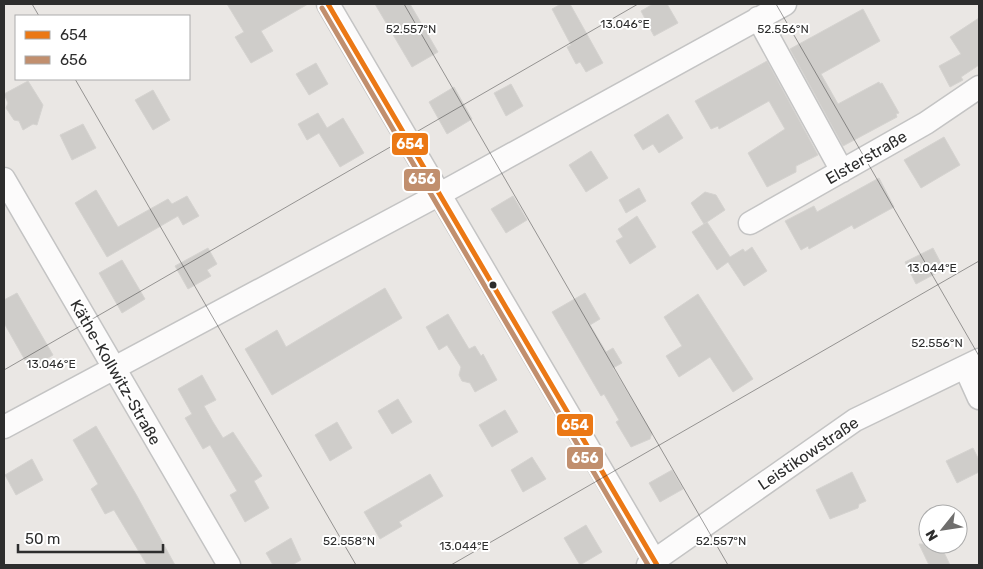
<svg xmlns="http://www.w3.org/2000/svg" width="983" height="569" viewBox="0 0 983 569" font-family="Rubik,sans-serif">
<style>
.building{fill:#cfcdca;stroke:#d5d3d0}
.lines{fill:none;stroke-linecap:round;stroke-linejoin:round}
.street-casing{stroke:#c4c4c4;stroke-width:25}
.street{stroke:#fcfbfb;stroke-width:22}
.bus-1-casing{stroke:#fff;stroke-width:9}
.bus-2-casing{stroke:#fff;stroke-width:9}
.bus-1{stroke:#eb7815;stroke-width:5}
.bus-2{stroke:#c18f6e;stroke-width:5}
.ticks{fill:none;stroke:#2d2d2d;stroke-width:1;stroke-opacity:0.45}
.bus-dot{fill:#2d2d2d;stroke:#fff;stroke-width:2}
.labels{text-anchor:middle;stroke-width:4;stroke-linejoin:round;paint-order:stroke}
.street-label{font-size:16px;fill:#2d2d2d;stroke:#fff}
.ticks-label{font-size:12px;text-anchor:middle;fill:#2d2d2d;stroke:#fff;stroke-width:4;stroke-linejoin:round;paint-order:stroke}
.line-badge{stroke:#fff;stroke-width:2}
.badge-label{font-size:14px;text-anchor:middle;font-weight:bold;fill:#fff}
</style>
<rect width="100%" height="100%" fill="#eae7e4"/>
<path class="building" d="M227,4H308L261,31L273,51L251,63L235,37L244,32Z
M375,4H410L438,52L412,67Z
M561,4H570L603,63L586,72L580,62L576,64L567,47L571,45L552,9Z
M653,4H667L678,23L654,36L641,11Z
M863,9L880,41L821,74L838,104L879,82L880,84L882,83L899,113L896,114L897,117L843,146L790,49Z
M979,18V65L961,77L963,80L950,87L939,66L961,54L950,37Z
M767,61L818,155L796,166V172L767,187L748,153L785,129L769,101L719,129L718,126L711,129L695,101Z
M316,63L328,84L309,95L296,74Z
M28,81L43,105L37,125L33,124L23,130L19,121L14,120L6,108L8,103L4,94Z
M511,84L523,106L506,116L494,93Z
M454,87L472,119L447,134L429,102Z
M153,90L170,120L153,130L135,100Z
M318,113L327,128L343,118L364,153L340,167L319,133L307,140L298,124Z
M668,114L683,138L659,153L653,144L643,150L634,135Z
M83,124L96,148L72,160L60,135Z
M944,137L960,165L921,188L904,160Z
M591,151L608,178L586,192L569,165Z
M879,178L894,207L854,229L852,225L809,249L808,246L801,250L785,221L814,206L817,212Z
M639,188L646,201L626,213L619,200Z
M96,190L118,227L168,199L172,204L187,196L199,216L183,225L178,216L107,257L75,203Z
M705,192L716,195L725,210L704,224L691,203Z
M513,196L527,220L506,233L491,209Z
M637,216L656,247L630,264L616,241L623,237L618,229Z
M707,222L730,257L743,249L745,252L752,247L767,271L744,286L728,262L717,270L692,232Z
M208,248L217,264L207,270L211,276L188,289L175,266Z
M933,248L944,269L916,284L905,262Z
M122,260L145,299L122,313L99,273Z
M385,288L402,318L272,395L245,349L277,330L286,347Z
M17,293L53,355L30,369L4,323V300Z
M585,293L600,319L590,325L606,352L613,348L622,363L613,368L652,433L650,439L631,447L616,422L619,420L604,394L601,396L552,312Z
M698,294L753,379L733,392L710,357L679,377L666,356L682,346L664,317Z
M448,314L469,349L475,346L481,356L483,354L497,380L475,392L470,383L462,381L459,375L461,367L447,345L439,350L426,327Z
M202,375L216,400L204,406L213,422L223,438L233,432L262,476L254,481L269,508L245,522L230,495L237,491L210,445L203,449L185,418L192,414L178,389Z
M398,399L412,422L392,434L378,411Z
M505,410L518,432L492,447L479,425Z
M337,422L352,448L330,461L315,435Z
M96,426L137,496L175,565H147L114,510L105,514L91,489L98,484L73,440Z
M973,448L979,460V472L957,483L946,461Z
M532,457L546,479L523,492L511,470Z
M32,459L43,480L16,495L5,475Z
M672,470L683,489L660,502L649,483Z
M852,472L866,501L859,504L858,508L830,519L816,490Z
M430,474L443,496L399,522L402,526L380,539L364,512Z
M586,525L602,552L580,565L564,538Z
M291,538L301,560L292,565H273L266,553Z
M919,544H940L950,565H929Z"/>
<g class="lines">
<defs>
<path id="street" d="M328,4L657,565
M758,18L842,171
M4,179L229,565
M750,223L926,123L979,87
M965,367L979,398
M4,427L438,195L785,4
M648,565L855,420L979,360"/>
</defs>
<use href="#street" class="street-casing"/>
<use href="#street" class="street"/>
<defs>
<path id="bus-1" d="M328,4L657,565"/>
<path id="bus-2" d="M322,8L648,565"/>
</defs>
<use href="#bus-1" class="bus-1-casing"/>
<use href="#bus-2" class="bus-2-casing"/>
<use href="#bus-1" class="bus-1"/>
<use href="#bus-2" class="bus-2"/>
</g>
<path class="ticks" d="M32,4L39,16M404,4L728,565M776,4L979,356M75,79L356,565M4,370L638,4M451,565L979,261"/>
<circle class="bus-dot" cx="493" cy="285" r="4.5"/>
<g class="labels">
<g class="street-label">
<text transform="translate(866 157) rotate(-30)" y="6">Elsterstraße</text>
<text transform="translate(116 372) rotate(60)" y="6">Käthe-Kollwitz-Straße</text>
<text transform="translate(808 453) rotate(-34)" y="6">Leistikowstraße</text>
</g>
</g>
<g class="ticks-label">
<text x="625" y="28">13.046°E</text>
<text x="411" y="33">52.557°N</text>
<text x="783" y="33">52.556°N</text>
<text x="932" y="272">13.044°E</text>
<text x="937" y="347">52.556°N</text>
<text x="51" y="368">13.046°E</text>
<text x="349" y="545">52.558°N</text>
<text x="721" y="545">52.557°N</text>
<text x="464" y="550">13.044°E</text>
</g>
<g class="line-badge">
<rect x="391" y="132" width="38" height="24" rx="5" fill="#eb7815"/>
<rect x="403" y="168" width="38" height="24" rx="5" fill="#c18f6e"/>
<rect x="556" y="413" width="38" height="24" rx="5" fill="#eb7815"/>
<rect x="566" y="446" width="38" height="24" rx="5" fill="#c18f6e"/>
</g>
<g class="badge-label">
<text x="410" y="149">654</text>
<text x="422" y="184">656</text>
<text x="575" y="430">654</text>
<text x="585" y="463">656</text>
</g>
<rect width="983" height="569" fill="none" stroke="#2d2d2d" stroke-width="10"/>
<rect x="15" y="15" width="175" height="65" fill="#ffffff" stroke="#ababab"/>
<rect x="25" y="31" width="25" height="8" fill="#eb7815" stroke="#ababab"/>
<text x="60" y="40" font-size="15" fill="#2d2d2d">654</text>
<rect x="25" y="56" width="25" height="8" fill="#c18f6e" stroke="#ababab"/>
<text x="60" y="65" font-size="15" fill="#2d2d2d">656</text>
<g transform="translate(943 529) rotate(240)"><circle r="24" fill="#ffffff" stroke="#ababab"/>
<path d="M0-4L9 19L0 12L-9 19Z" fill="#6f6e6d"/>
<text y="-8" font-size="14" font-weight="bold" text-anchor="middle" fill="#2d2d2d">N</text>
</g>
<path d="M18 544v8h145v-8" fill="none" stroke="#2d2d2d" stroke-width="2.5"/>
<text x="25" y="544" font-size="15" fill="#2d2d2d" stroke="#ffffff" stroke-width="4" paint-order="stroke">50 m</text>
</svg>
